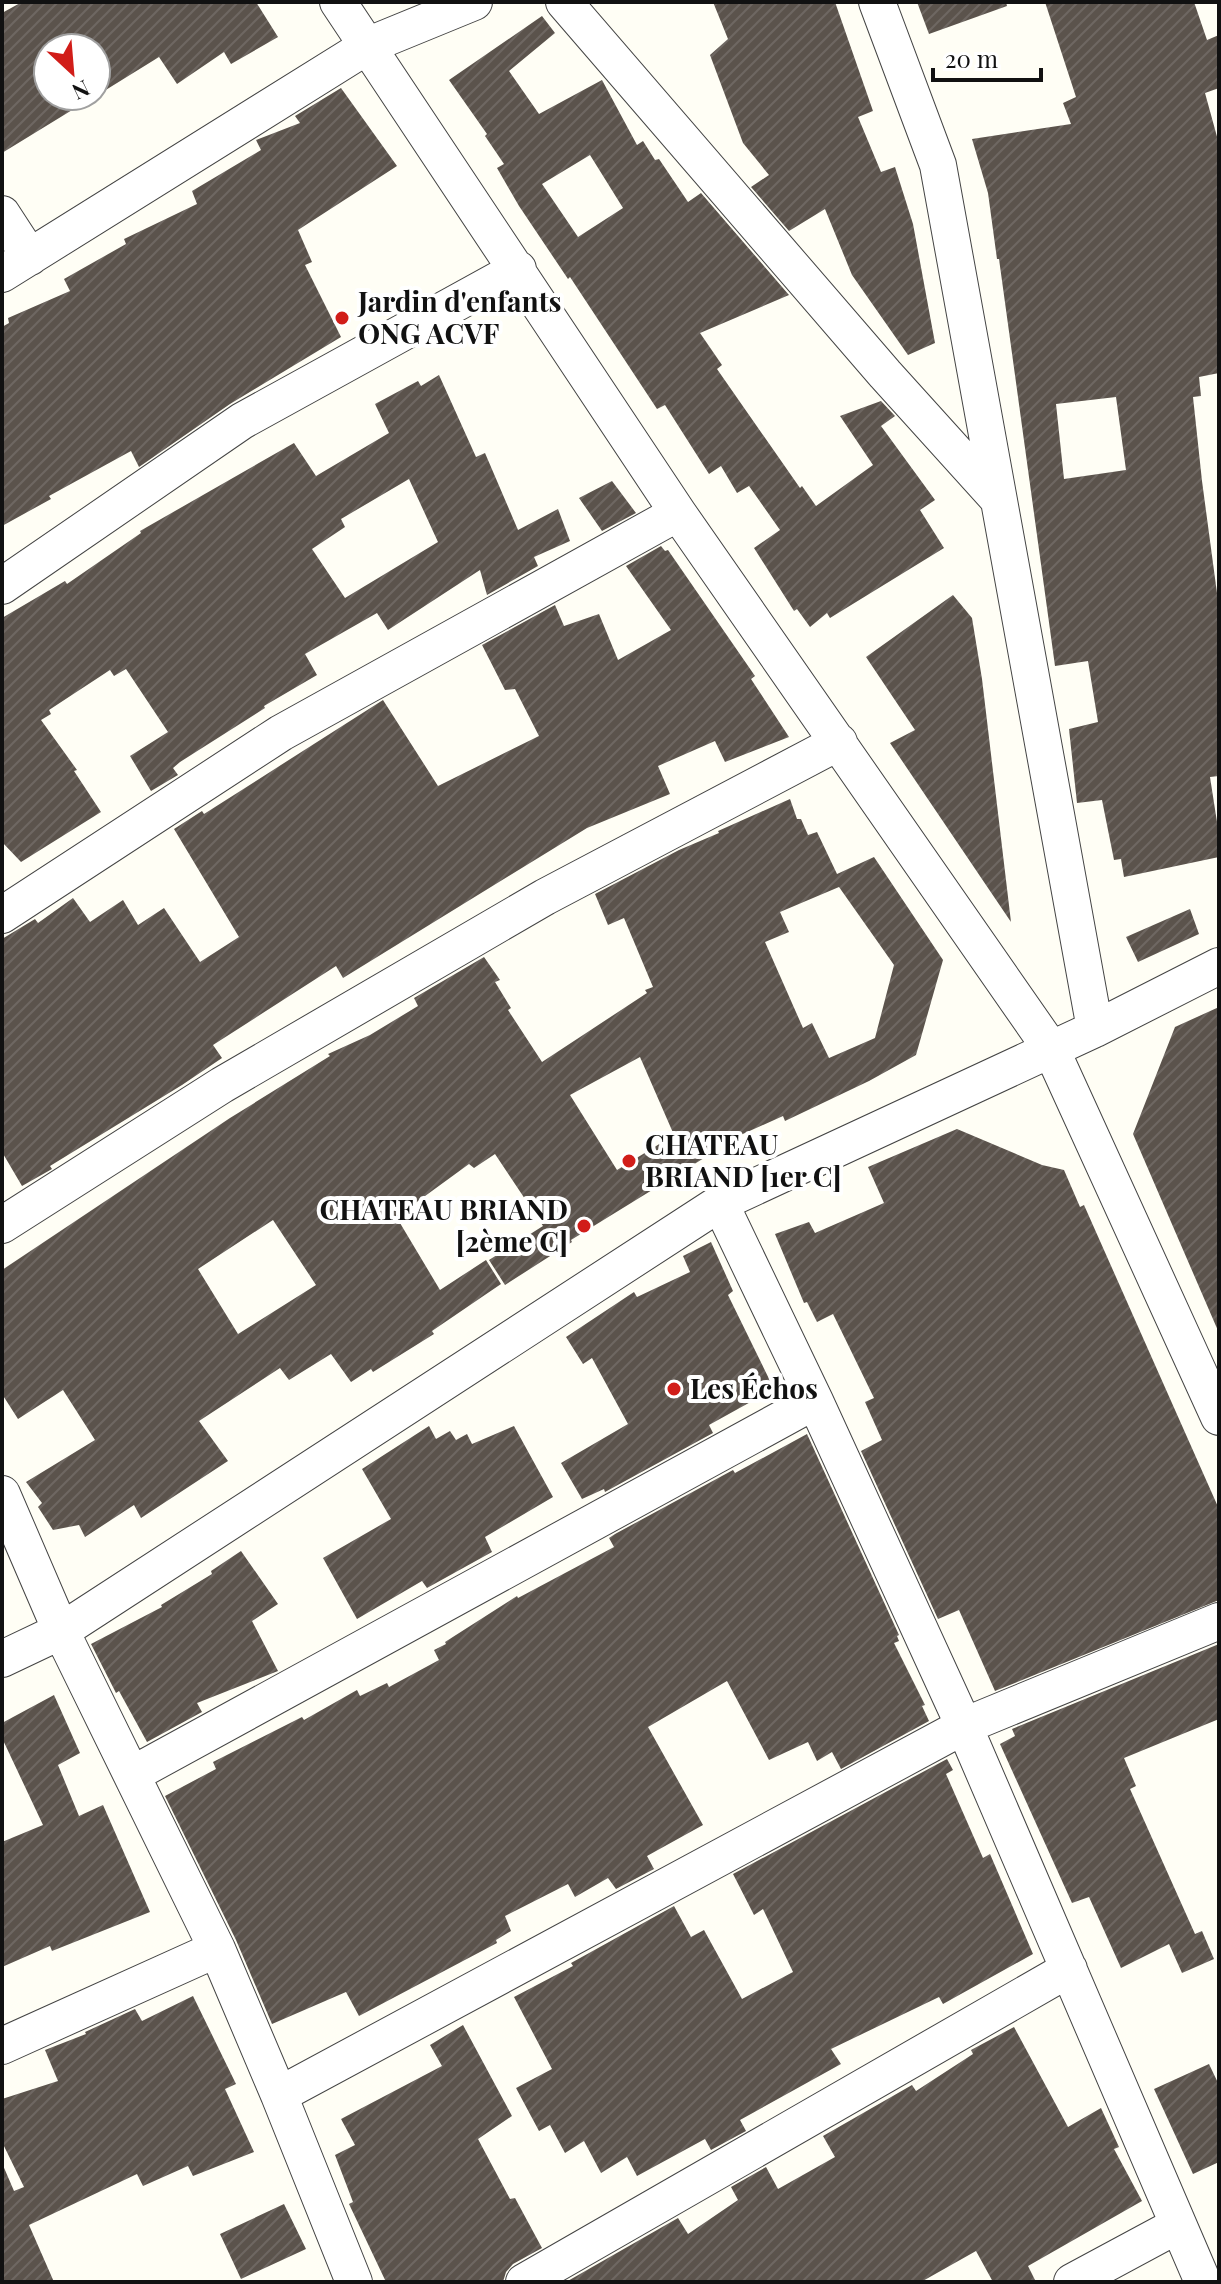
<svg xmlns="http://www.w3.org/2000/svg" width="1221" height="2284" viewBox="0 0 1221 2284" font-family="'Playfair Display',serif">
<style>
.building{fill:url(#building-hatch);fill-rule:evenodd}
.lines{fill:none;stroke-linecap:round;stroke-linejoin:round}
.street-casing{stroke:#444;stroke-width:38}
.street{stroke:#fff;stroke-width:36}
.poi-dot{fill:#d11d19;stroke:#fff;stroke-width:3}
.labels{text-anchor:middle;stroke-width:8;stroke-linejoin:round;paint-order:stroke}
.poi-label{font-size:28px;font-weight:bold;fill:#111;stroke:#fff;text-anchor:start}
</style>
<defs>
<pattern id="building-hatch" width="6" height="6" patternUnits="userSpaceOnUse" patternTransform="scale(2)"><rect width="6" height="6" fill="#5b534c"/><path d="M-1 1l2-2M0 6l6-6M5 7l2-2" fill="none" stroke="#6e6762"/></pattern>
</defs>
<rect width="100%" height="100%" fill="#fffef5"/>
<path class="building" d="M22,2H256L278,37L231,64L224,52L177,84L159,57L96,96V48H48V96H95L2,153V13Z
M713,2H835L873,111L858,117L881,172L895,167L913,224L935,343L908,355L852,275L825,209L789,231L751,187L769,175L743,143L710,55L728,39Z
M917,2H1006L1007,6L929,34Z
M1045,2H1194L1207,40L1219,35V88L1205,93L1219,144V373L1199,377L1201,396L1193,397L1202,481L1217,593H1219V776L1210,777L1219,835V857L1124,877L1121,859L1114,860L1102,800L1077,803L1069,729L1098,722L1088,661L1055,666L999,259H997L988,193L972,139L1071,124L1063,103L1076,97ZM1116,397L1126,470L1064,479L1056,404Z
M542,16L555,33L509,71L539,114L602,80L637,145L643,141L655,160L659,159L688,202L701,193L789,295L700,333L722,365L717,369L800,488L802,486L816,506L873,465L840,416L881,401L895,416L881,426L935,500L920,510L944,548L830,618L827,613L810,627L797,609L794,611L754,548L780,530L749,486L737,493L721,466L709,474L665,405L657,409L570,277L568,279L519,206L497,168L504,164L485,136L487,134L449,80ZM590,155L623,208L578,237L542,184Z
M341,88L397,166L298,230L312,262L305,265L341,337L230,404L139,467L131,451L49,496L51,499L2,526V327L9,323L8,318L70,291L64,279L126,244L124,239L197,204L192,191L261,150L256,140L300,123L295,116Z
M439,375L476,457L485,453L518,530L558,509L570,541L534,557L538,566L487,595L480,570L388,630L377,613L305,654L317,675L264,706L265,708L180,762L173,768L178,775L151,791L130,756L168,732L126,669L114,676L110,670L49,710L51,714L41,720L77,770L74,771L101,812L21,862L2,842V618L65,581L67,584L141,533L140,531L294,443L316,476L389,433L375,404L418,381L421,386ZM409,479L438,542L345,598L312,549L345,527L341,519Z
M612,481L636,513L602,531L579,498Z
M661,546L665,551L668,550L755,676L751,679L789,737L725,762L715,741L658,766L670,794L587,828L343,978L336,966L213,1045L222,1058L182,1085L50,1166L52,1169L22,1186L2,1152V939L35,919L38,923L73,898L90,922L123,900L138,925L164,908L200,962L239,937L174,829L202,811L204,814L383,700L438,786L539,736L515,689L505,690L482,645L555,605L564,626L599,614L618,660L671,630L626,566Z
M953,595L972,618L982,679L1011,922L890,743L915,730L866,657Z
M790,799L797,819H801L808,835L817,832L837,874L874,857L943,960L916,1055L869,1081L785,1121L783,1116L707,1150L709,1155L571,1240L572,1242L505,1285L489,1260L543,1226L495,1154L474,1168L469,1164L410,1207L413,1214L400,1223L440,1290L486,1260L501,1284L432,1331L434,1334L373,1372L371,1369L351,1382L331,1354L289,1380L280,1368L199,1421L228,1461L141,1518L134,1505L85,1537L79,1525L53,1530L38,1507L42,1503L26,1482L95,1440L63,1390L18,1419L2,1394V1270L230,1118L330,1056L328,1054L370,1035L418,1006L414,998L484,957L500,980L495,982L511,1008L508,1010L542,1062L647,993L645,990L653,987L624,918L608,925L595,894L679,850L719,833L718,831ZM839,887L894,965L875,1038L829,1058L812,1023L803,1028L765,942L789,932L780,912ZM640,1057L674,1135L617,1170L570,1095ZM273,1220L316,1285L238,1334L198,1269Z
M1190,909L1199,934L1138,962L1126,937Z
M1219,1007V1333L1133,1134L1175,1027Z
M957,1129L1042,1165L1064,1170L1080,1207L1084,1205L1219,1509V1600L995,1691L959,1610L938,1619L861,1451L882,1440L865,1402L874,1398L833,1314L817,1322L807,1302L804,1303L775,1234L809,1222L815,1233L884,1203L868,1167Z
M711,1242L733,1291L728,1295L774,1389L709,1425L713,1433L605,1492L604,1489L582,1499L561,1463L628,1424L592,1358L583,1364L566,1337L634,1292L637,1297L690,1272L683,1256Z
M429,1426L436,1439L450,1431L456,1440L467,1434L472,1444L514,1426L553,1497L485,1537L492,1552L427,1588L422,1581L357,1619L323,1558L391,1519L362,1469Z
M807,1434L899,1635L897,1636L899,1641L894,1643L925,1705L922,1706L929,1721L841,1769L832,1752L817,1761L808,1742L769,1760L727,1681L648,1727L703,1825L647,1856L654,1869L616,1889L608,1878L575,1897L568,1884L505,1916L511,1931L496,1940L497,1943L359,2016L346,1992L272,2024L236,1940L165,1796L216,1769L213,1762L302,1717L304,1720L357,1690L360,1696L387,1683L389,1687L439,1660L434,1650L446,1644L445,1642L517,1596L518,1598L614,1547L609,1538L615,1534L733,1470L735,1473Z
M241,1551L278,1604L252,1621L278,1671L197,1703L202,1712L147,1742L119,1691L116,1693L91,1644L162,1607L161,1605L212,1574L211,1571Z
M1219,1644V1719L1124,1758L1136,1786L1130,1789L1195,1934L1202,1931L1214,1959L1182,1973L1169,1944L1121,1968L1089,1897L1072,1903L1000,1744L1015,1736L1012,1729Z
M54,1695L80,1753L58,1765L79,1816L103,1805L150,1912L52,1951L50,1946L2,1967V1842L43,1825L2,1738V1723Z
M947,1759L953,1770L946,1774L983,1858L990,1854L1033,1954L943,2004L939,1997L831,2049L841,2064L740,2120L746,2131L711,2150L705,2139L637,2176L627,2157L601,2173L584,2141L565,2153L550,2125L539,2131L516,2088L552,2069L514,1997L573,1966L571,1963L674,1906L691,1937L704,1930L742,1999L793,1972L763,1909L754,1915L733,1874Z
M193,1996L236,2084L225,2089L254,2152L193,2176L188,2166L143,2186L137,2174L29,2225L54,2282H2V2163L14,2191L24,2187L2,2142V2099L58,2081L45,2050L86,2034L85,2032L135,2009L142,2021Z
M463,2025L512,2116L478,2139L510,2199L515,2198L542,2248L513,2264L506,2272L503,2282H386L349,2204L353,2202L335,2155L355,2145L341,2119L442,2066L430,2045Z
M1014,2027L1068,2127L1101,2108L1119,2147L1114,2149L1142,2201L1028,2266L1036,2282H993L976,2251L921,2282H566L678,2218L688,2234L738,2200L731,2187L766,2167L778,2189L835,2157L823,2136L912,2085L916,2091L973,2054L971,2050Z
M1209,2064L1219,2085V2162L1193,2174L1154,2089Z
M284,2204L306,2249L241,2279L220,2234Z"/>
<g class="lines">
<defs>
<path id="street" d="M338,2L678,513L1051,1049L1219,1417
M564,2L885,374L998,499
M877,2L938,165L1095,1029
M2,214L30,257
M2,274L369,45L474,2
M2,586L242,421L518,269
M2,915L281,733L678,513
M720,1203L815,1401L964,1726L1203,2282
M2,1225L222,1085L545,897L839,742
M2,1494L61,1631L217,1949L279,2095L964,1726L1219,1621
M2,1659L61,1631L720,1203L1095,1029L1219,966
M133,1774L815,1401
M2,2046L217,1949
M279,2095L354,2282
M524,2282L1069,1969
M1072,2282L1178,2225"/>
</defs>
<use href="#street" class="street-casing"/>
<use href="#street" class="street"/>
</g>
<g class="poi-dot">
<circle cx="342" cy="318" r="8"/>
<circle cx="629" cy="1161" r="8"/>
<circle cx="584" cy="1226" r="8"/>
<circle cx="674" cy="1389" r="8"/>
</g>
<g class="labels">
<g class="poi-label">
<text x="358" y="312">Jardin d'enfants<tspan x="358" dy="32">ONG ACVF</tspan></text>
<text x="645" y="1155">CHATEAU<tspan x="645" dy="32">BRIAND [1er C]</tspan></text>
<text x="568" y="1220" text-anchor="end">CHATEAU BRIAND<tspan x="568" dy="32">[2ème C]</tspan></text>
<text x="690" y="1399">Les Échos</text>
</g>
</g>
<rect width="1221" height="2284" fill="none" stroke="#111111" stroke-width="8"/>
<g transform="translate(72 72) rotate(154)"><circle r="38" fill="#ffffff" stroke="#a0a0a0" stroke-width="2"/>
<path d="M0-6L14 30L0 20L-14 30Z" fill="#d11d19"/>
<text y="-12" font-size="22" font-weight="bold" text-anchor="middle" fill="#111111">N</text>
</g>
<path d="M933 68v12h108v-12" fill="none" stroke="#111111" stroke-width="4"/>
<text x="945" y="68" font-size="24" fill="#111111" stroke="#ffffff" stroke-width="6" paint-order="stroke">20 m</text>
</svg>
